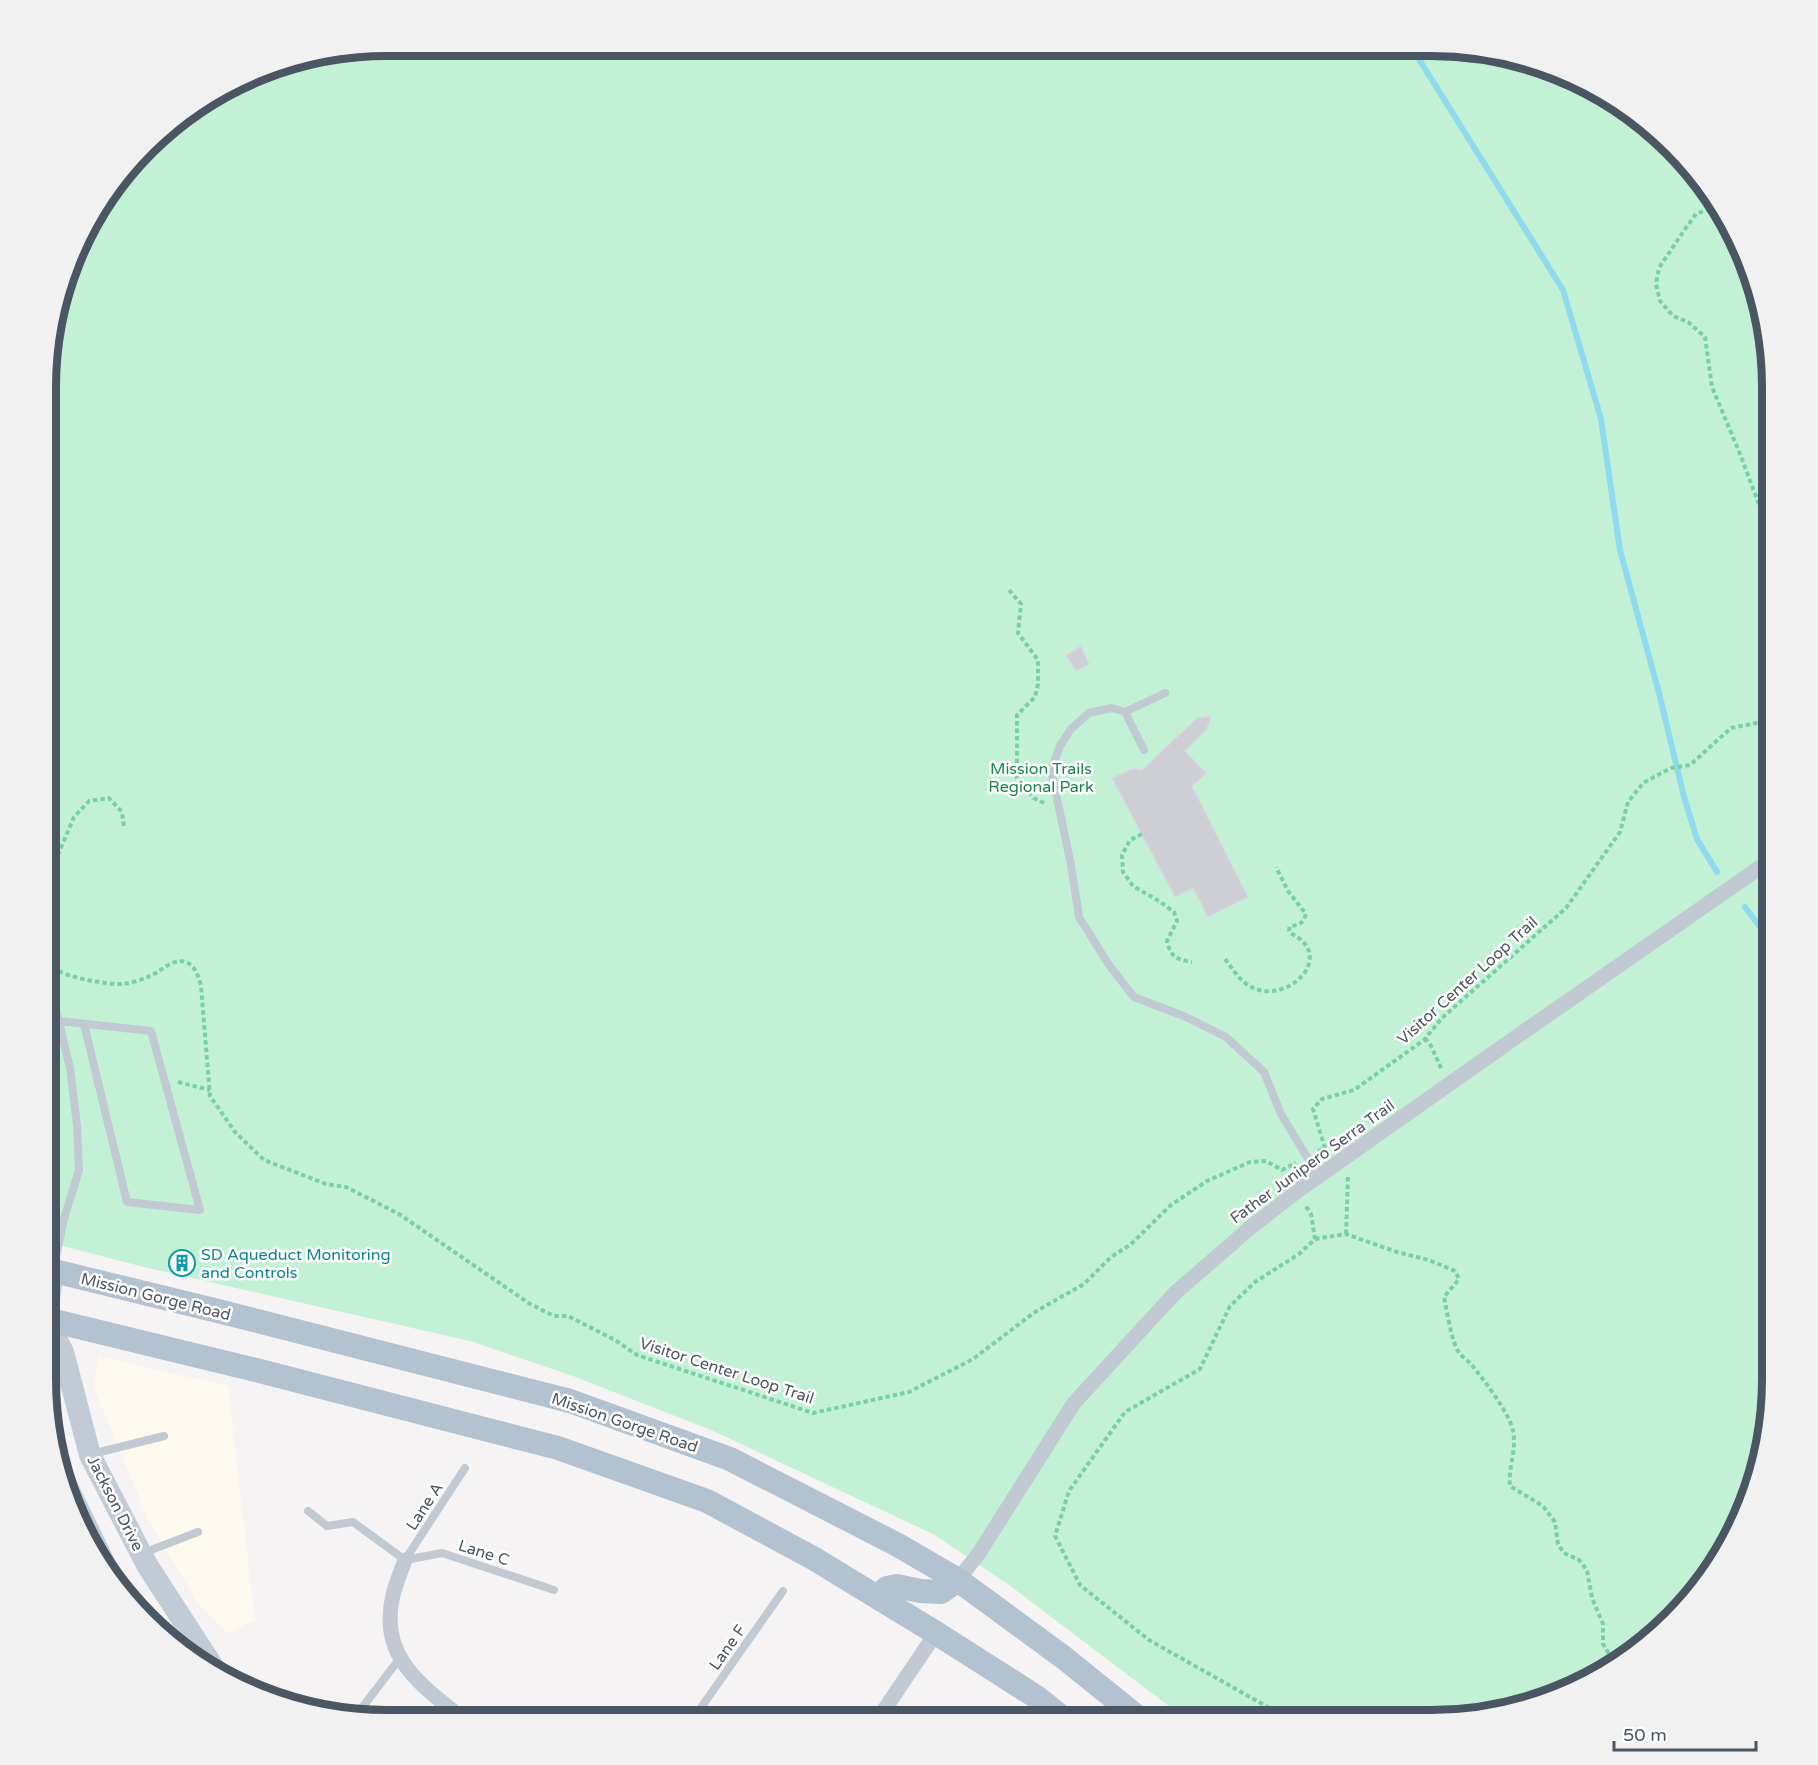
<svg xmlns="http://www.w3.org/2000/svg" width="1818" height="1765" viewBox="0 0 1818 1765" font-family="'Varela Round',sans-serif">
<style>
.commercial{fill:#fdf9ef}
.green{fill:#c3f1d5}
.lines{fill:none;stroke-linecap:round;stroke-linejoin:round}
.stream{stroke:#90daee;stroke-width:6}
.building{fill:#cdcfd5;stroke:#d7d9de;stroke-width:1.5}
.path{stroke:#7ad0a6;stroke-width:4;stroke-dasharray:4.5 3;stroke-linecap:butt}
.service{stroke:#c1cad2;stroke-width:8}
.minor{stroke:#c1cad2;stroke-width:15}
.secondary{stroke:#c1cbd6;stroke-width:22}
.primary{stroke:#b3c2d1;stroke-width:24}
.labels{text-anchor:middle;stroke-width:5;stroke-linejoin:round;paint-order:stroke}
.park-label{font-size:16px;fill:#17864f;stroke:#fff}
.street-label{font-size:16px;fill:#4a5661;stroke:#fff}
.culture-label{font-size:16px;fill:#0d838f;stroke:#fff;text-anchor:start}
.rim{fill:none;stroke:#4a5661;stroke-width:8}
</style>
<rect width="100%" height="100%" fill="#f5f3f3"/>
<path class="commercial" d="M98,1356L228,1386L255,1621L226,1633L197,1602L147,1517L93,1386Z"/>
<path class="green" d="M386,45L1476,48L1602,91L1702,178L1755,276L1772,364V1401L1738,1530L1689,1603L1640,1649L1542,1702L1454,1719H1186L1009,1585L935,1535L711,1430L573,1376L470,1341L144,1267L47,1242L51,320L91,216L162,129L276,63Z"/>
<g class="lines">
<path class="stream" d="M1412,48L1563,290L1601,419L1620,550L1659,693L1684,797L1697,839L1717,872
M1745,907L1772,943"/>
</g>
<path class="building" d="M1081,646L1089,664L1076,671L1066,655Z
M1211,716L1207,729L1185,751L1206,773L1192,786L1248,897L1208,917L1193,888L1175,897L1112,778L1134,768L1142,770L1197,718Z"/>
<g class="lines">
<path class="path" d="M1717,206L1696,214L1685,229L1659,268L1656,284L1660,301L1673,316L1688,322L1705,337L1712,387L1740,454L1772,539
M1009,590L1021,604L1018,633L1038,660V684L1035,697L1017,715V778L1034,798L1046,804
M1142,834L1130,840L1122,855L1123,872L1133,886L1159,901L1174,912L1177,921L1167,941C1171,957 1175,959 1192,962
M1772,843L1770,828L1772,824
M49,876L74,817L89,801L109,798L122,812L124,827
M1225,959C1234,971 1243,986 1259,990C1294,999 1335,954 1290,933L1289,930L1290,926C1300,925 1303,923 1306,914L1288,891L1276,867
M59,971C70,978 110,985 123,984C131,983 142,980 150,976C157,973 163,968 170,964C189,955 197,969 201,986L210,1096L235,1132L264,1160L326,1184L346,1187L399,1214L530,1304L554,1316H568L615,1340L637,1355L813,1413L909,1392L973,1359L1035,1312L1084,1284L1111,1257L1130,1245L1171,1205L1207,1181L1250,1162L1266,1161L1282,1170L1296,1163
M1425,1038L1431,1046L1442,1070
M178,1082L210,1090
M1318,1151L1325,1148L1313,1109L1322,1099L1354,1090L1424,1040L1442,1018L1566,908L1620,832L1628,802L1643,783L1671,768L1690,765L1731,728L1772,720
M1346,1234L1348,1175
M1315,1239L1346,1234L1397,1252L1429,1260L1455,1271L1459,1279L1444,1297C1447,1311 1451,1339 1458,1351C1461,1356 1467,1360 1471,1364C1483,1379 1509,1412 1513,1431C1517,1449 1508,1468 1510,1486L1543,1506L1555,1522L1558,1544L1564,1553L1579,1560L1587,1570L1592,1598L1603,1624V1644L1611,1657L1612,1664
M1289,1719L1149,1640L1080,1585L1055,1536L1069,1491L1125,1412L1200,1369L1230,1306L1255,1282L1299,1254L1315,1239L1311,1214L1305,1205"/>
<path class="service" d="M1165,693L1125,712L1112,708L1089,713L1071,729L1060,746L1051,770L1071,865L1079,917L1109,965L1134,997L1186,1017L1226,1037L1264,1072L1281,1114L1319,1177
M1125,712L1144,750
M48,976L70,1068L77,1125L79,1170L64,1219L54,1266
M59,1021L151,1031L200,1210L127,1202L84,1024
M92,1454L164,1436
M308,1511L327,1526L353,1522L405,1560
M143,1553L198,1532
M405,1560L442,1553L554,1590
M405,1560L465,1468
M355,1717L400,1658
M693,1719L783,1591"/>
<path class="minor" d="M405,1560C401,1571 396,1583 393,1595C378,1657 421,1685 463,1719
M958,1580L979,1553L1074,1403L1175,1293L1251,1227L1296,1192L1522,1033L1772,859
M878,1719L936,1633"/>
<path class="secondary" d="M46,1319L63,1352L90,1455L147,1565L217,1673
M46,1319L53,1271
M59,1470L114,1583L120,1591"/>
<path class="primary" d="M46,1269L218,1311L570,1401L730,1459L896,1544L958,1580L1063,1657L1140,1719
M46,1319L256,1370L558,1448L707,1501L813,1558L936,1633L1035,1696L1064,1719
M877,1597L887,1588L897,1586L920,1591L941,1592L958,1580"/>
</g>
<defs>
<symbol id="building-ring" viewBox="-11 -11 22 22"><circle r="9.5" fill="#fff" stroke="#0f9aa8" stroke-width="1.5"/><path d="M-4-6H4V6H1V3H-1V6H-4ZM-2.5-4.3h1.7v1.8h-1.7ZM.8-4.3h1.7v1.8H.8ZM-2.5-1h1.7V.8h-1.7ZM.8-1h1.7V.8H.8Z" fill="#0f9aa8"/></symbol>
</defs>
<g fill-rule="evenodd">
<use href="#building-ring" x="167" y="1248" width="30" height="30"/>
</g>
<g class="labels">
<g class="park-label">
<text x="1041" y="774">Mission Trails<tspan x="1041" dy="18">Regional Park</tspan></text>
</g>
<g class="street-label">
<text transform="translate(1467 980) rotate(-42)" y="6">Visitor Center Loop Trail</text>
<text transform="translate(1312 1161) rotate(-36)" y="6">Father Junipero Serra Trail</text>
<text transform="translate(156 1296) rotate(14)" y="6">Mission Gorge Road</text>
<text transform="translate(727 1370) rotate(18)" y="6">Visitor Center Loop Trail</text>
<text transform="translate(625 1422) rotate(19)" y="6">Mission Gorge Road</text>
<text transform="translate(116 1503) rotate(63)" y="6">Jackson Drive</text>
<text transform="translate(424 1506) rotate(-57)" y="6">Lane A</text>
<text transform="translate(484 1552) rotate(18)" y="6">Lane C</text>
<text transform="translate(727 1647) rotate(-55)" y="6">Lane F</text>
</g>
<g class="culture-label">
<text x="201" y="1260">SD Aqueduct Monitoring<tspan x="201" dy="18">and Controls</tspan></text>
</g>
</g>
<path d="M0 0H1818V1765H0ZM387 56H1431A331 331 0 0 1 1762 387V1379A331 331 0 0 1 1431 1710H387A331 331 0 0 1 56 1379V387A331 331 0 0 1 387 56Z" fill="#f1f1f2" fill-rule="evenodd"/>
<path class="rim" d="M387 56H1431A331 331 0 0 1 1762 387V1379A331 331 0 0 1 1431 1710H387A331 331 0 0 1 56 1379V387A331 331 0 0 1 387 56Z"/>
<path d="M1614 1741v9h142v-9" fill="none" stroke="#4a5661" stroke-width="3"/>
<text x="1623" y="1741" font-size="18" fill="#4a5661" stroke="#ffffff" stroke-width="4.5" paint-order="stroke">50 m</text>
</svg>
